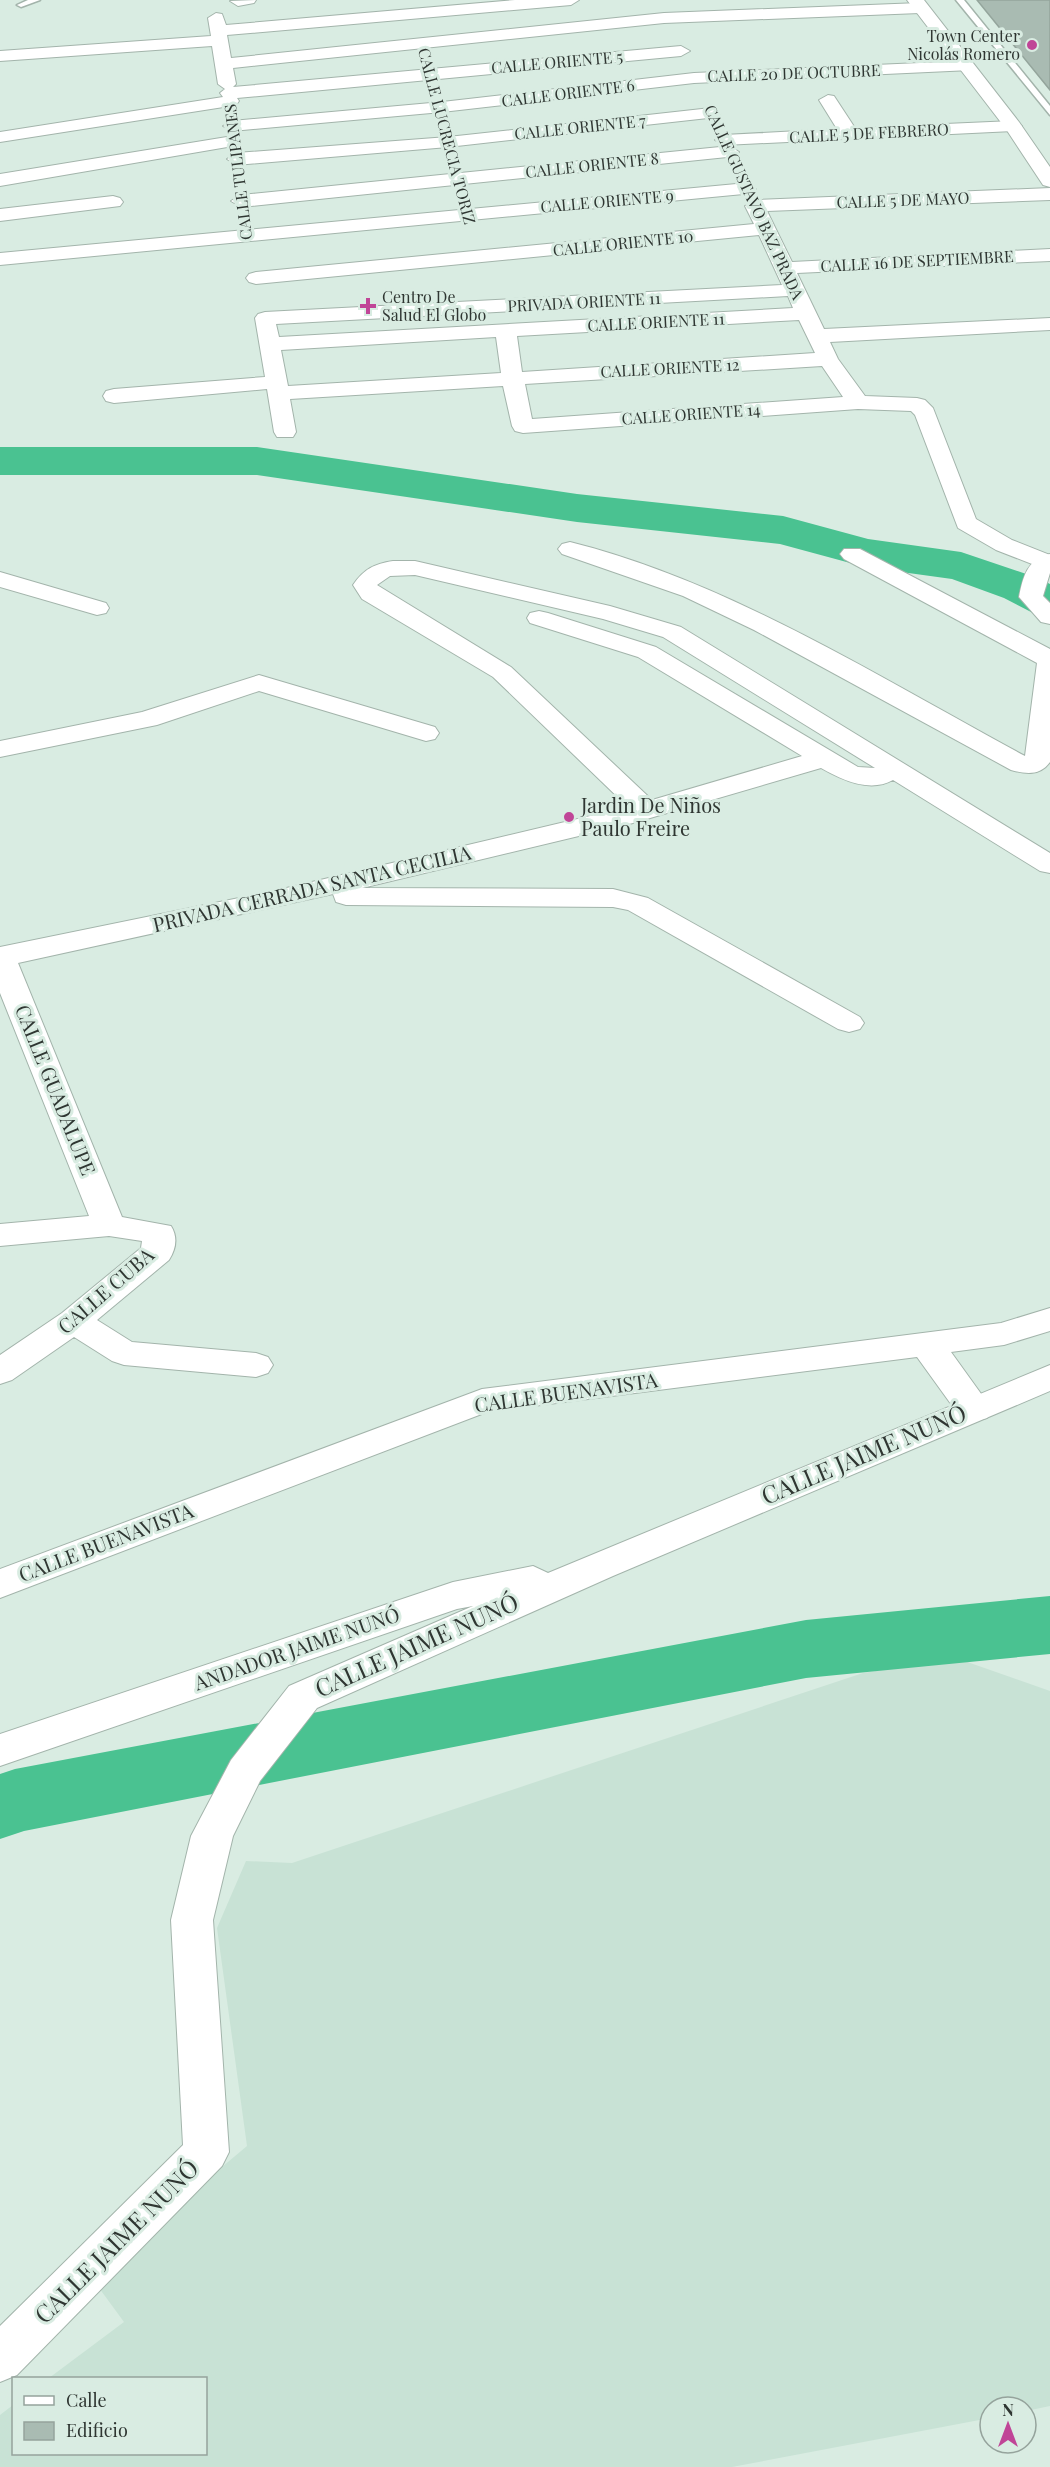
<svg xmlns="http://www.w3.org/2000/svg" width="1050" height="2467" viewBox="0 0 1050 2467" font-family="'Playfair Display',serif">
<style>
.built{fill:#c8e2d5}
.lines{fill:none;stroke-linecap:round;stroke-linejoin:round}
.river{fill:#4ac291;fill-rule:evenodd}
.building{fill:#a9bbb2;stroke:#94a59c;stroke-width:1.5}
.service-casing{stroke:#a3b4ab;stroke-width:3}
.minor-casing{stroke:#a3b4ab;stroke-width:2}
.tertiary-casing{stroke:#a3b4ab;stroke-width:2}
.service{fill:#fff;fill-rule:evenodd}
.minor{fill:#fff;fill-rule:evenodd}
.tertiary{fill:#fff;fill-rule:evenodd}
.poi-dot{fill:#c04597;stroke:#d9ece2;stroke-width:2}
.labels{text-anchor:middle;stroke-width:6;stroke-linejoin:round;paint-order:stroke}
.far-poi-label{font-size:16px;fill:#2f3632;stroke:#d9ece2;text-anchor:end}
.far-street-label{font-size:16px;fill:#2f3632;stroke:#d9ece2}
.poi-label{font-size:20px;fill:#2f3632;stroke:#d9ece2;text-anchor:start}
.street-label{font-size:20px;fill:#2f3632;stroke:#d9ece2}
.near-street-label{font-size:24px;fill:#2f3632;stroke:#d9ece2}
</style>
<rect width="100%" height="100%" fill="#d9ece2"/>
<path class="built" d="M956,1658L1050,1691V2406L1026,2411V2407H990V2418L732,2467H0V2415L13,2405L14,2454H206V2378H49L124,2322L91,2277L247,2146L217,1928L246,1861L292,1863L863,1673Z"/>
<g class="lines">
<path class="river" d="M0,447H257L577,494L783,516L868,539L961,552L1038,578L1050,584V618L1033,613L1004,598L952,579L865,567L780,544L577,522L257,475H0Z
M1050,1596V1654L806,1678L24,1831L0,1839V1774L15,1769L806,1620Z"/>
</g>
<path class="building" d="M977,0H1050V90Z"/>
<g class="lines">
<defs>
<path id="service" d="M28,0H40L21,7L17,5Z
M956,0H964L1050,106V115Z"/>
<path id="minor" d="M256,0L254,3L238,6L230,1Z
M515,0H579L571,5L227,35L231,58L664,13L920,3L928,8L920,13L664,23L233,68L236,84L233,87L681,46L690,51L681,56L237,98L239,101L236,105L230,106L0,142V132L223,97L220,93L225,89L218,84L212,46L0,61V51L211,36L208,18L216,13L222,14L226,25Z
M965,61L971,62L974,66L971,70L694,83L442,112L232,131L223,126L232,121L442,102L694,73Z
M828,95L834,96L855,128L1013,121L1022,126L1013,131L724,145L715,140L724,135L837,129L819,100Z
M711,108L720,113L717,117L448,147L236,165L227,159L236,153L448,137Z
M233,136L242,141L239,145L0,186V174Z
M730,146L739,152L737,156L241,207L231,201L241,195Z
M747,183L756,189L754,193L0,265V253Z
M1050,188V200L767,211L792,262L1050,249V261L797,273L824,329L1050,318V330L830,342L838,359L865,396L917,398L925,400L933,408L976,519L1012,540L1050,555V571L996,550L958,528L915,415L911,411L858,409L523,433L515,431L512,426L503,386L290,399L296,432L293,437H277L274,432L267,389L114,403L106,401L103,396L106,391L114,389L265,377L255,318L258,314L265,312L782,285L759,235L256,284L249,282L246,278L249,274L256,272L754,224L745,206L755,200ZM788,296L793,308L279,337L276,324ZM799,320L815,353L522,372L517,336ZM496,337L501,373L288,386L281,350ZM822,366L843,397L532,419L525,384Z
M113,196L120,198L123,202L120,206L0,221V209Z
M570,542C728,581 882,679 1025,756L1037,663L844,559L840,554L844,549H860L1050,649V762C1040,776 1026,774 1011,770L754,630L683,596L562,554L558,549L562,544Z
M393,561H415L610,606L681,627L1050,853V873L1040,871L893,780C870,793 842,780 821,768L633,823L362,888L613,889L648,898L860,1017L864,1023L860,1029L849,1032L838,1029L628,910L613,907L346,905L336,902L333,894L18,963L122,1217L171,1226C178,1237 176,1249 169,1260L97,1320L132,1342L256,1353L268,1357L273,1365L268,1373L256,1377L124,1365L112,1361L74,1337L12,1380L0,1384V1355L62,1313L141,1248L142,1241L109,1236L0,1246V1224L89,1216L0,993V947L278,890L628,807L493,677L362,599L353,585C364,569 374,564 393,561ZM415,575L603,619L663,637L875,768L858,767L656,647L548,613L539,611L530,613L527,618L530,623L638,657L802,756L652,800L511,667L377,585L390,576Z
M0,572L106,603L109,608L106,613L97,615L0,587Z
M259,675L435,727L439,733L435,739L426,741L259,691L157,725L0,757V741L142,712Z
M1050,1308V1331L1004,1345L951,1352L992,1409L987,1418L974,1421L961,1418L917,1357L487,1412L0,1598V1569L482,1389L1001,1323Z"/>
<path id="tertiary" d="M907,0H924L1019,122L1050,167V187L1043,185L1006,129Z
M1050,554V573L1043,596L1050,603V624L1041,622L1019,597C1023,577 1027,559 1050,554Z
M1050,1365V1391L613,1576L317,1708L260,1781L233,1836L213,1920L229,2152L222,2166L17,2375L0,2382V2326L183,2145L171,1920L191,1836L231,1760L289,1686L473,1606L457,1609L0,1766V1734L453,1582L533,1566L548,1573Z"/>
</defs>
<use href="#service" class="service-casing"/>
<use href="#minor" class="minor-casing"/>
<use href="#tertiary" class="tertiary-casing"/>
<use href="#service" class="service"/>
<use href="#minor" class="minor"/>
<use href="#tertiary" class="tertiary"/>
</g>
<g class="poi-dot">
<circle cx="1032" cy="45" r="6"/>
<path d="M365 297h6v6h6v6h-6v6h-6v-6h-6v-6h6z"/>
<circle cx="569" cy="817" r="6"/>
</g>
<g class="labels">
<g class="far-poi-label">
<text x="1020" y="42">Town Center<tspan x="1020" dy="18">Nicolás Romero</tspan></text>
<text x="382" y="303" text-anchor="start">Centro De<tspan x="382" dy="18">Salud El Globo</tspan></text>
</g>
<g class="far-street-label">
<text transform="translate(557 62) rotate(-5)" y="6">CALLE ORIENTE 5</text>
<text transform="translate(794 73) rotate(-2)" y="6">CALLE 20 DE OCTUBRE</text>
<text transform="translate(568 93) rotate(-7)" y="6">CALLE ORIENTE 6</text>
<text transform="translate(580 127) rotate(-6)" y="6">CALLE ORIENTE 7</text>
<text transform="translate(869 133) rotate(-3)" y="6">CALLE 5 DE FEBRERO</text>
<text transform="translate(447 136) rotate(75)" y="6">CALLE LUCRECIA TORIZ</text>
<text transform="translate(592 165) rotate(-6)" y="6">CALLE ORIENTE 8</text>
<text transform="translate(238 172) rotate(-97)" y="6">CALLE TULIPANES</text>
<text transform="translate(903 200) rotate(-2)" y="6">CALLE 5 DE MAYO</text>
<text transform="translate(607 201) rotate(-5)" y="6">CALLE ORIENTE 9</text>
<text transform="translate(754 202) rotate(65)" y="6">CALLE GUSTAVO BAZ PRADA</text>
<text transform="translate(623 243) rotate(-6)" y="6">CALLE ORIENTE 10</text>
<text transform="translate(917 261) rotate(-3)" y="6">CALLE 16 DE SEPTIEMBRE</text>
<text transform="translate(584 302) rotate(-3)" y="6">PRIVADA ORIENTE 11</text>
<text transform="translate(656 322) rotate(-3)" y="6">CALLE ORIENTE 11</text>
<text transform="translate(670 368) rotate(-3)" y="6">CALLE ORIENTE 12</text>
<text transform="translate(691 414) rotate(-4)" y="6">CALLE ORIENTE 14</text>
</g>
<g class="poi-label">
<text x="581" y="813">Jardin De Niños<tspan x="581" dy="23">Paulo Freire</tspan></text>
</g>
<g class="street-label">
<text transform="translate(312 889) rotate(-13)" y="7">PRIVADA CERRADA SANTA CECILIA</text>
<text transform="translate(55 1090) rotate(68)" y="7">CALLE GUADALUPE</text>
<text transform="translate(106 1291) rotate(-41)" y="7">CALLE CUBA</text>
<text transform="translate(566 1393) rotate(-8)" y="7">CALLE BUENAVISTA</text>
<text transform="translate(106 1543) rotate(-21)" y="7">CALLE BUENAVISTA</text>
<text transform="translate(297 1649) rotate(-19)" y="7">ANDADOR JAIME NUNÓ</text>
</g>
<g class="near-street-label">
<text transform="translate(864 1455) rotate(-23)" y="8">CALLE JAIME NUNÓ</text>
<text transform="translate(417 1646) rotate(-24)" y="8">CALLE JAIME NUNÓ</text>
<text transform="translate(117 2242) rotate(-45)" y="8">CALLE JAIME NUNÓ</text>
</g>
</g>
<rect x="12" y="2377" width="195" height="78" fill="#d9ece2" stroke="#95a39c" stroke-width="1.5"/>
<rect x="24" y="2396" width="30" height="9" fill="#ffffff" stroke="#95a39c" stroke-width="1.5"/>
<text x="66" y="2407" font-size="18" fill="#2f3632">Calle</text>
<rect x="24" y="2422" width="30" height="18" fill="#a9bbb2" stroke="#95a39c" stroke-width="1.5"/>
<text x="66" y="2437" font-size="18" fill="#2f3632">Edificio</text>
<g transform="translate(1008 2425)"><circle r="28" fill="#d9ece2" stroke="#95a39c" stroke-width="1.5"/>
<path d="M0-4.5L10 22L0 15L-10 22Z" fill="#c04597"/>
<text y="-9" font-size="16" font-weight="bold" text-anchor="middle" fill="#2f3632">N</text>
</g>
</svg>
